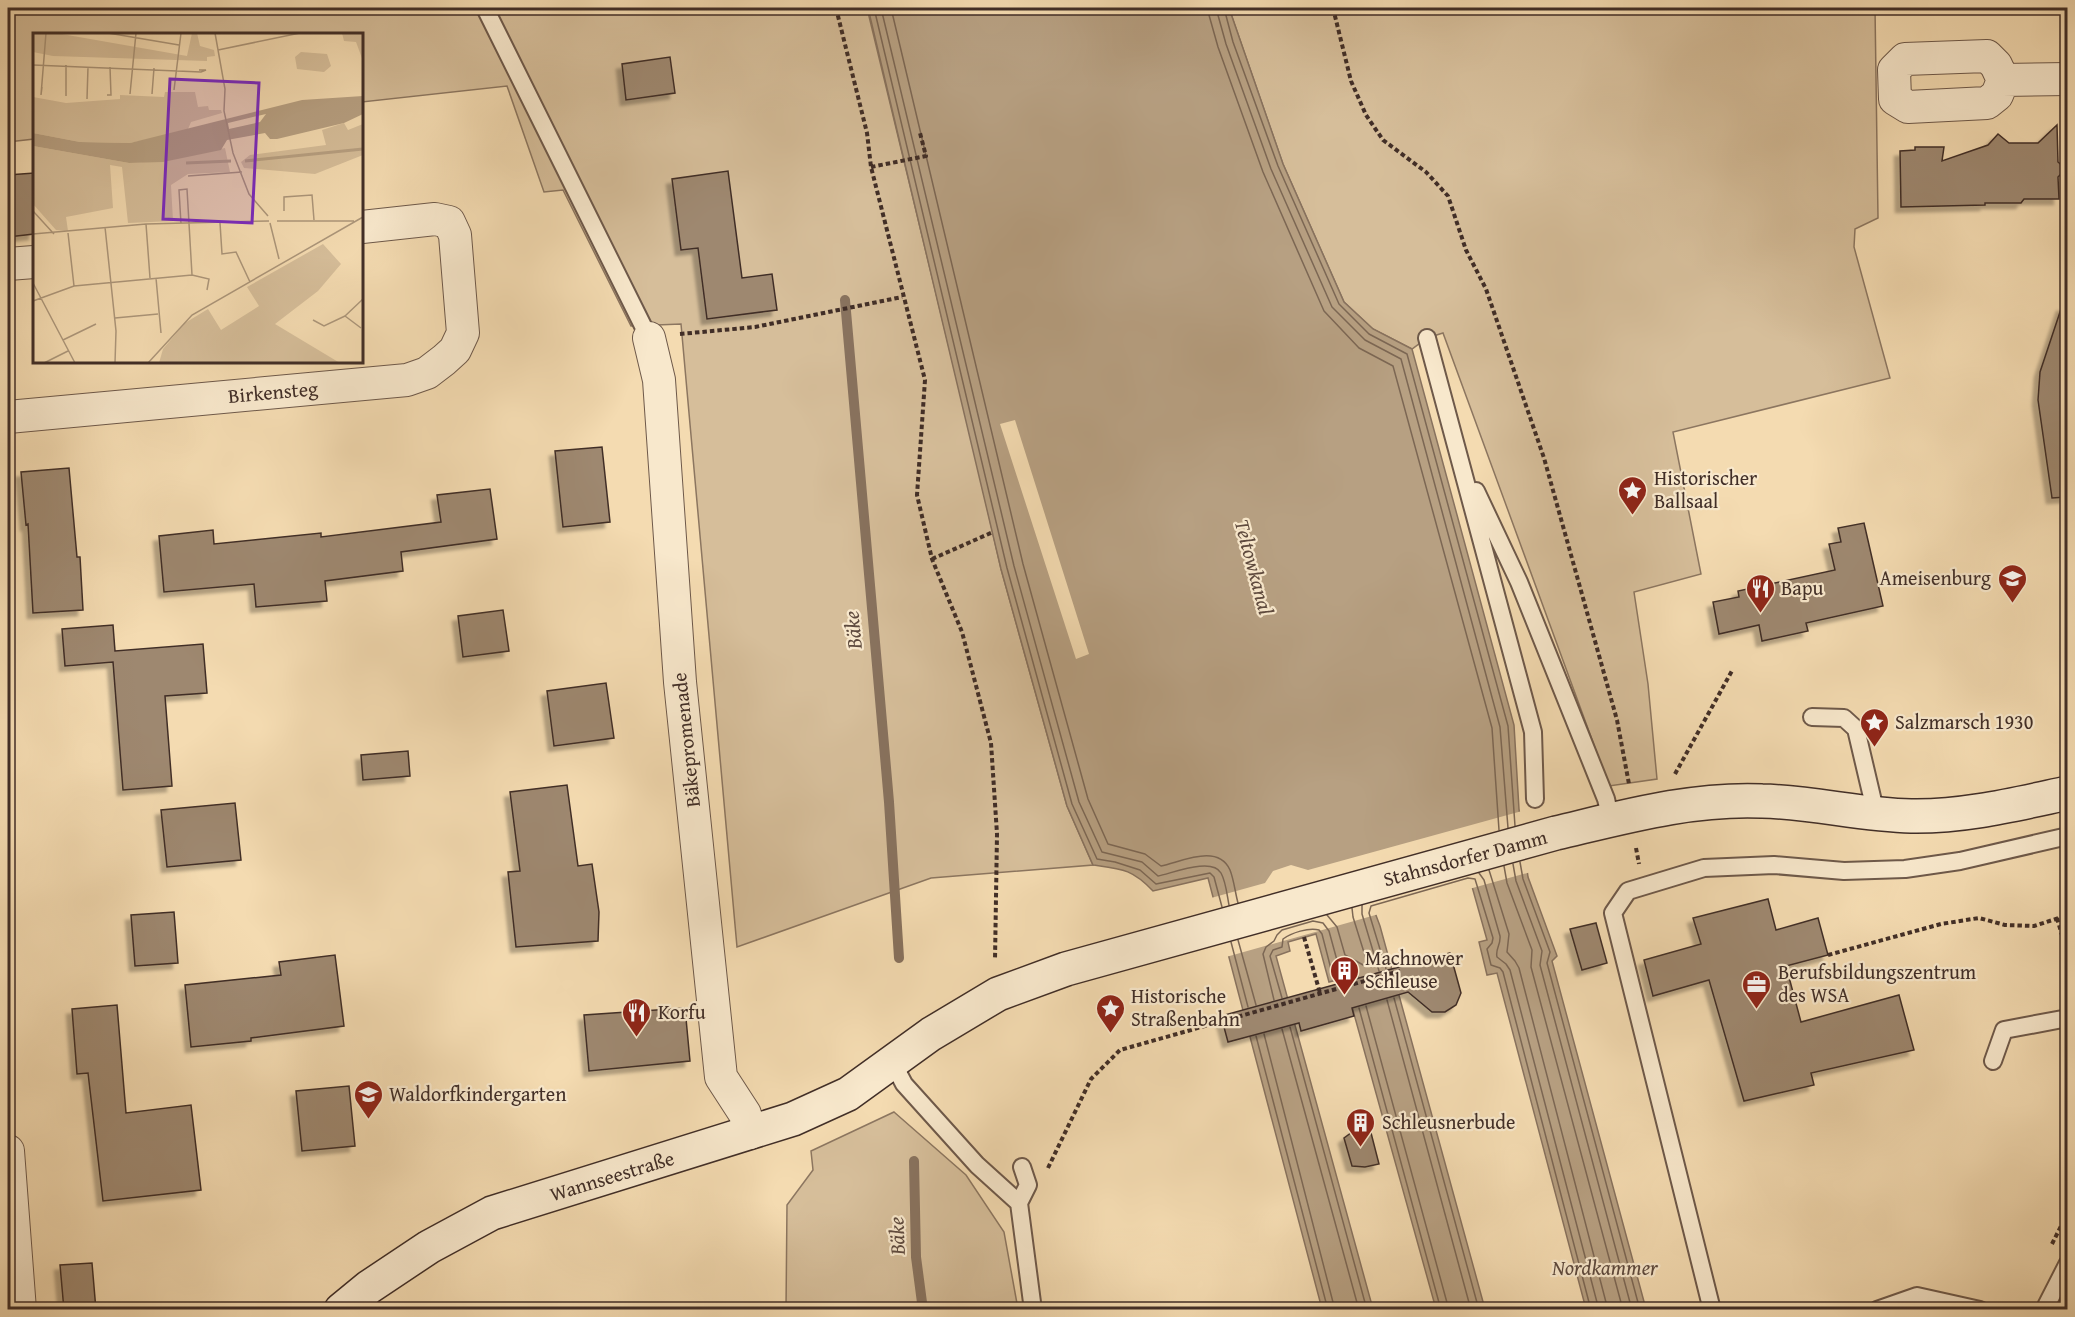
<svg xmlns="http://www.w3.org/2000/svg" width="2075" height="1317" viewBox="0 0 2075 1317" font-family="'Gentium Book Plus',serif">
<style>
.green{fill:#d6be9a;stroke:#8c7660;stroke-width:1.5}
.water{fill:#b7a082;stroke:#88725e;stroke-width:1.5}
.pier{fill:#f4dbb1}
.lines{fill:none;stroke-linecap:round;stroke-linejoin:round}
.shore{stroke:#7c6754;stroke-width:1.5}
.stream{stroke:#88725e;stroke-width:10}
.building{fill:#9e886f;stroke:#412e27;stroke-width:1.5;filter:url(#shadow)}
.lane-casing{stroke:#6e594a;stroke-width:20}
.street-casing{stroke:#6e594a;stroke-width:34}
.secondary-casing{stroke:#412e27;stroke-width:36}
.path{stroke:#412e27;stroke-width:4;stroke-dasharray:4.5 3;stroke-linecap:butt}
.lane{stroke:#f8e8cc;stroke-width:16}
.street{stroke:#f8e8cc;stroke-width:32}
.secondary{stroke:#f8e8cc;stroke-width:33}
.labels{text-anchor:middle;stroke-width:4.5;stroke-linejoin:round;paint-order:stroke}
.street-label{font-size:20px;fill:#412e27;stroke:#f8e8cc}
.poi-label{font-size:20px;fill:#412e27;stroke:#f8e8cc;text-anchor:start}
.water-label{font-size:21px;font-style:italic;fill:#5e4a3e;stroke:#f8e8cc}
.inset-river{fill:none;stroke:#b7a082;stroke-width:3}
.inset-road{fill:none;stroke:#ac967a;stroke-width:1.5}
.view{fill:#7b2cbf;fill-opacity:0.15;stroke:#7b2cbf;stroke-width:3}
.inset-edge{fill:none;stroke:#412e27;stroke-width:3}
</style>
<defs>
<filter id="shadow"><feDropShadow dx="-5.5" dy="5.5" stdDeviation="1.5" flood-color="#0004"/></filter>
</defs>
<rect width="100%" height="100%" fill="#f4dbb1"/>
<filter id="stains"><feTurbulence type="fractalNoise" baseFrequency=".00333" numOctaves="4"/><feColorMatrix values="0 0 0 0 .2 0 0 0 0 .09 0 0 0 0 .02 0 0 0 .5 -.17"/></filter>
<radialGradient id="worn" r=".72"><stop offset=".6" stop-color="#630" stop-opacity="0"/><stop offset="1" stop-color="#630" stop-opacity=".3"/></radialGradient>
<path class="green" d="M8,8H867L976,459L1001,569L1067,806L1093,865L931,878L737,947L681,324L631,326L563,190L544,192L507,86L362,102V34H34V139L8,142Z
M1229,8H1875L1878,218L1855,229L1854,247L1890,378L1673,432L1701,574L1634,592L1648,684L1657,779L1609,786L1443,333L1427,338L1412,349L1373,329L1344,302L1283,164Z
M894,1112L966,1175L1004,1232L1018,1309H786L787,1205L813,1170L811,1151Z"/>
<path class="water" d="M868,8H1229L1283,164L1344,302L1373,329L1412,349L1514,725L1519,809L1528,877L1557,956L1552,961L1646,1309H1586L1497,973L1487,975L1479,942L1487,940L1471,883L1374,910L1380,926L1485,1309H1436L1344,978L1329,982L1316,934L1288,942L1290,951L1276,956L1373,1309H1322L1208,878L1153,891C1132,869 1122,869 1093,865L1067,806L1001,569Z"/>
<path class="pier" d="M1015,420L1089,654L1076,659L1000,424Z
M1522,811L1531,872L1469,889V887L1378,912L1379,914L1226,957L1211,898L1265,883L1273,871L1291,865L1308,870Z"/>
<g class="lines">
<path class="shore" d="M874,8L1007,568L1072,804L1097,859L1115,862L1140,870L1156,884L1210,873L1214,877L1222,907
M881,8L1014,566L1079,802L1102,852L1142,862L1158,876C1173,873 1212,857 1221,873C1226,882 1227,895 1229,905
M891,8L1023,564L1088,799L1108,844L1145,854L1161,866C1181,862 1218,843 1230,870C1234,880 1235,892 1238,903
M1207,8L1218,47L1263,172L1324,311L1359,348L1393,366L1492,728L1499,830
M1216,8L1226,44L1271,169L1332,307L1365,340L1401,359L1500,727L1508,828
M1224,8L1233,42L1278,166L1339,304L1369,334L1407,354L1508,726L1515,826
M1520,862L1523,879L1550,952L1547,963L1640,1310
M1513,864L1516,881L1542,951L1540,965L1632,1310
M1504,866L1507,883L1532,950L1531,967L1623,1310
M1489,870L1509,934L1507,952L1515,961L1519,968L1608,1310
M1479,873L1484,880L1500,936C1501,945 1495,949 1497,957L1506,964L1510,970L1599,1310
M1362,905V914L1379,971
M1327,915L1337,927L1345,955L1365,966L1367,962L1353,917L1352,908
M1238,940L1256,1005
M1231,942L1248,1007
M1386,969L1369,913L1371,906L1468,878L1475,879L1493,938L1492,943L1487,949L1491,965L1500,968L1503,972L1591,1310
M1282,998L1270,956L1273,950L1282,947L1283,939C1291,933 1309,927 1319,930L1322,934L1332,973H1345L1351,979
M1394,998L1479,1310
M1274,1000L1263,954L1266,947L1274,941L1277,935L1282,930L1313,921L1323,923L1329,931L1338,964L1352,967L1358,977
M1387,1000L1471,1310
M1366,1006L1449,1310
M1359,1008L1441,1310
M1290,1027L1367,1310
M1282,1029L1359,1310
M1264,1034L1335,1310
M1256,1036L1328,1310"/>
<path class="stream" d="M845,300L889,802L899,958
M914,1161L916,1257L923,1310"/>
</g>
<path class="building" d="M670,57L675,93L626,100L622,64Z
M2057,125L2058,162L2066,169L2058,177L2059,199H2024L2021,203H1985V205L1901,207L1900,151L1915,150V147H1944L1942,161L1988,145L1998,134L2009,143H2038Z
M728,171L742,278L772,274L777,310L707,319L698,248L681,250L672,179Z
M34,173V234L8,237V175Z
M2062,306H2067V497L2052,498L2038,400L2040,372Z
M602,447L610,522L563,527L555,451Z
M69,468L77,557H80L83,610L33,613L28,524L26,525L21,472Z
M490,489L497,539L401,552L403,571L325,581L327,601L256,607L254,584L164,592L159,536L213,530L214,544L321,533V537L441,522L437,495Z
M1864,523L1883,606L1806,623L1808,631L1762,641L1759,625L1719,634L1713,602L1739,597L1738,591L1835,570L1829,544L1841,542L1838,528Z
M503,610L509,651L463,657L458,616Z
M113,625L115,651L203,644L207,693L165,696L172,786L123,790L113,662L65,666L62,629Z
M606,683L614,738L554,746L547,691Z
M408,751L410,776L363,780L361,755Z
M567,785L578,866L592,864L599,912L598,941L516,947L508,872L520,871L510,792Z
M235,803L241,860L167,867L161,810Z
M1768,899L1776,930L1818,918L1828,955L1786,966L1801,1022L1899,995L1914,1050L1811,1073L1814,1085L1744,1101L1709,980L1653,996L1644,960L1701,944L1693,918Z
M174,912L178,963L135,966L131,915Z
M1596,923L1607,963L1582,970L1570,929Z
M1450,953L1461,993L1456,1005L1445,1012H1432L1408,992L1352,1008L1354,1016L1301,1031L1299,1023L1228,1042L1221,1016Z
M335,955L344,1026L251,1038V1041L191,1047L185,985L281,975L279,962Z
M117,1005L126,1113L191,1105L201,1190L103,1201L88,1073L77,1074L72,1009Z
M685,1008L690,1061L589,1071L584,1015Z
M349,1086L355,1146L302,1151L296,1091Z
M1370,1129L1379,1164L1365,1167L1352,1166L1344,1138L1355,1130Z
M92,1263L96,1310H64L60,1265Z"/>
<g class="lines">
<defs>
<path id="lane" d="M485,8L649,338
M1427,338L1533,732L1535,799
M1476,491L1519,582L1606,799L1611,820
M1812,717L1844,718L1856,729L1876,814
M1993,1061L2004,1030L2068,1018
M893,1063L904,1084L977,1165L1019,1203L1033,1310
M1019,1203L1028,1185L1022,1167
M1712,1310L1613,913L1628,891L1704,868L1774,865L1844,871L1905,869L1960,861L2068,836
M1877,1310L1917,1296L1980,1310
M2044,1310L2068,1263"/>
<path id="street" d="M2003,80L1997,95L1987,103L1908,107L1895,99L1894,70L1905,59L1987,56L1996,65L2003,80L2068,79
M8,264L34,262
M649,338L659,380L680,682L721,1077L745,1114L750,1133
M8,417L407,380L427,373L444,360L455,350L463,333L455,235L449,222L435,219L362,227
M8,1151L20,1310"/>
<path id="secondary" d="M341,1310L369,1287L429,1247L492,1213L793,1119L848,1094L931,1034L998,994L1066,969L1556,833C1624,817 1691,798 1762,801C1812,802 1861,815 1911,816C1964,817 2016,804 2068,793"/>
</defs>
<use href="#lane" class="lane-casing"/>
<use href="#street" class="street-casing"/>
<use href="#secondary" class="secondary-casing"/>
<path class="path" d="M836,8L867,133L871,167L925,380L917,495L932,559L962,632L991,743L997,834L995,960
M1333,8L1351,81L1366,115L1383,140L1426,172L1448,196L1466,250L1486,289L1544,458L1617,720L1629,784
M871,167L926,156L920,133
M680,334L755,327L902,297
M932,559L993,532
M1675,774L1733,669
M1636,848L1639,864
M2057,918L2068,956
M1304,937L1320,993
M1828,955L1941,924L1979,918L2005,925L2034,926L2068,915
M1048,1168L1091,1079L1120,1050L1400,971
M2052,1244L2068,1212"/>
<use href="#lane" class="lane"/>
<use href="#street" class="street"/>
<use href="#secondary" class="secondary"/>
</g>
<defs>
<symbol id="sight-pin" viewBox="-11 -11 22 30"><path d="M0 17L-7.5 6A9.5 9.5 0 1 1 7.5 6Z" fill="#8f2418" stroke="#f8e8cc"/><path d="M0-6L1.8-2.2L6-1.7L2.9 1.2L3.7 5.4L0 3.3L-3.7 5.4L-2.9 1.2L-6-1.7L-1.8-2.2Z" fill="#fff"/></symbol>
<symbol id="school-pin" viewBox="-11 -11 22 30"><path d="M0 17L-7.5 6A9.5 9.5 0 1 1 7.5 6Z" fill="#8f2418" stroke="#f8e8cc"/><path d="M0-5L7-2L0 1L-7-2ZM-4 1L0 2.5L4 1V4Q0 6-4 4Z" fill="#fff"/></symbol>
<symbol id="restaurant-pin" viewBox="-11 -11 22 30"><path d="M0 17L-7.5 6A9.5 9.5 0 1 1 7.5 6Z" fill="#8f2418" stroke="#f8e8cc"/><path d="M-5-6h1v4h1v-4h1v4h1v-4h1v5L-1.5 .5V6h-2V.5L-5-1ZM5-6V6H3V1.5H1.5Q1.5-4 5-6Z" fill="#fff"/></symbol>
<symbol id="building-pin" viewBox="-11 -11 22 30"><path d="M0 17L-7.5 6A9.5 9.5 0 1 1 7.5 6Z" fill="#8f2418" stroke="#f8e8cc"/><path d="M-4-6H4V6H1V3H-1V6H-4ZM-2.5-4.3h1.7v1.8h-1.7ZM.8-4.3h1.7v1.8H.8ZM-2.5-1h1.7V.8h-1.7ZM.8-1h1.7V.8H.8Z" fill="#fff"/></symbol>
<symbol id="office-pin" viewBox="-11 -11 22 30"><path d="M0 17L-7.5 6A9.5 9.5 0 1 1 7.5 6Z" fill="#8f2418" stroke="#f8e8cc"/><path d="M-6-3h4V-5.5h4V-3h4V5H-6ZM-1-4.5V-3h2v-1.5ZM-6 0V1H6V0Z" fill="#fff"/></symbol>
</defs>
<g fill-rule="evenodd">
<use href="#sight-pin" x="1616" y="474" width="33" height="45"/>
<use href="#school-pin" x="1996" y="562" width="33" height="45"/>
<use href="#restaurant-pin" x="1744" y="572" width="33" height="45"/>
<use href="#sight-pin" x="1858" y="706" width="33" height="45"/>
<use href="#building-pin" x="1328" y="954" width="33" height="45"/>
<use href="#office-pin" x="1740" y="968" width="33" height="45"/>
<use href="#sight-pin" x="1094" y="992" width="33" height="45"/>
<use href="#restaurant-pin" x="620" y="996" width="33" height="45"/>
<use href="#school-pin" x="352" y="1078" width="33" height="45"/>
<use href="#building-pin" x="1344" y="1106" width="33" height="45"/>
</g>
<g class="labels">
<g class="street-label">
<text transform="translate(273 392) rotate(-5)" y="7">Birkensteg</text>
<text transform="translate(686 740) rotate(-96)" y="7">Bäkepromenade</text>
<text transform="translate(1465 858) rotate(-15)" y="7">Stahnsdorfer Damm</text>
<text transform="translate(612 1176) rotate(-17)" y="7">Wannseestraße</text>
</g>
<g class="poi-label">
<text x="1654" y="485">Historischer<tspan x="1654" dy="23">Ballsaal</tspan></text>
<text x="1991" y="585" text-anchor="end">Ameisenburg</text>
<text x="1781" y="595">Bapu</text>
<text x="1895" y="729">Salzmarsch 1930</text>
<text x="1365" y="965">Machnower<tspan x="1365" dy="23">Schleuse</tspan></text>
<text x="1778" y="979">Berufsbildungszentrum<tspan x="1778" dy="23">des WSA</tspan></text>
<text x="1131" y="1003">Historische<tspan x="1131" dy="23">Straßenbahn</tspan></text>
<text x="658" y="1019">Korfu</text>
<text x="389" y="1101">Waldorfkindergarten</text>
<text x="1382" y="1129">Schleusnerbude</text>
</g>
<g class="water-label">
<text transform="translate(1254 567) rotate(75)" y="7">Teltowkanal</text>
<text transform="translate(853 630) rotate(-95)" y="7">Bäke</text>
<text transform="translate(897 1236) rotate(-92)" y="7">Bäke</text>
<text x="1605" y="1275">Nordkammer</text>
</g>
</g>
<g transform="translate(33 33)">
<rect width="330" height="330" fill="#f4dbb1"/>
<path d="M0,0H23L154,23L159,0H164L167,13L181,17L182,23L174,24V28L20,23L0,19ZM309,0H330V28L323,9L311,8ZM268,19L294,21L298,33L291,39L264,36L262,24ZM132,59H162L165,74L175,73L176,77H188L189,80L158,89L155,96L146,100L97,110L47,109L0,100V64L33,70L87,66V62L131,64ZM311,90L315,97L330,91V122L282,141L211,135L208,129L217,122L293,112L289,97ZM0,113L96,130L129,128L192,115L197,139L155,141L138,152L140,188L95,190L89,134L77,132L80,175L33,184L35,198L23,197L0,171ZM290,211L308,231L285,258L242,291L307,330H126L130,316L152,290L175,276L188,297L226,273L214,254Z" fill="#d6be9a"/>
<path d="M330,63V81L311,90L244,106H237L232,100L194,107L188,117L130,129L96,130L0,113V100L47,109L97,110L269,67ZM233,81L227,89L196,96L195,90Z" fill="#b7a082" fill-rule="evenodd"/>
<path class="inset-river" d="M212,128L330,116M153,130L198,128"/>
<path class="inset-road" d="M75,0L146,12M182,0L192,56L191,78L200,120L216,161L235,183M185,17L267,0M0,32L168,39L173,37H166M33,32V63M9,54L8,62L13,0M141,57L148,0M97,61L103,0M119,61L121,35M74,62H78L77,34M54,66L55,34M155,143L209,139M0,178L21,201M251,178V164L279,162L281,187M244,188H321M187,190L189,221L203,219L217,249M237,190L246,226M113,191L117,245M148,191L146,157L154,156L159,242M72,194L83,298L82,330M35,200L41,253M0,201L113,191L236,188M123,245L128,300M0,250L42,330M0,268L41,253L159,242L176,246L174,257M312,283L330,266M312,283L328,295M82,285L125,281M280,287L291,293L312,283M30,307L63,291M11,330L35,318M115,330L159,282L330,184"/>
<path class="view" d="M137,46L226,50L219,190L130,186Z"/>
<rect width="330" height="330" class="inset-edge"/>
</g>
<rect width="2075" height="1317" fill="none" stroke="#f4dbb1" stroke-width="30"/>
<rect x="9" y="9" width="2057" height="1299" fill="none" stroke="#412e27" stroke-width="3"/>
<rect x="15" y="15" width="2045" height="1287" fill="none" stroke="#412e27" stroke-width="1.5"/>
<rect width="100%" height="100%" filter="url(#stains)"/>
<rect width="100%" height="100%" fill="url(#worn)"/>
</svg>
